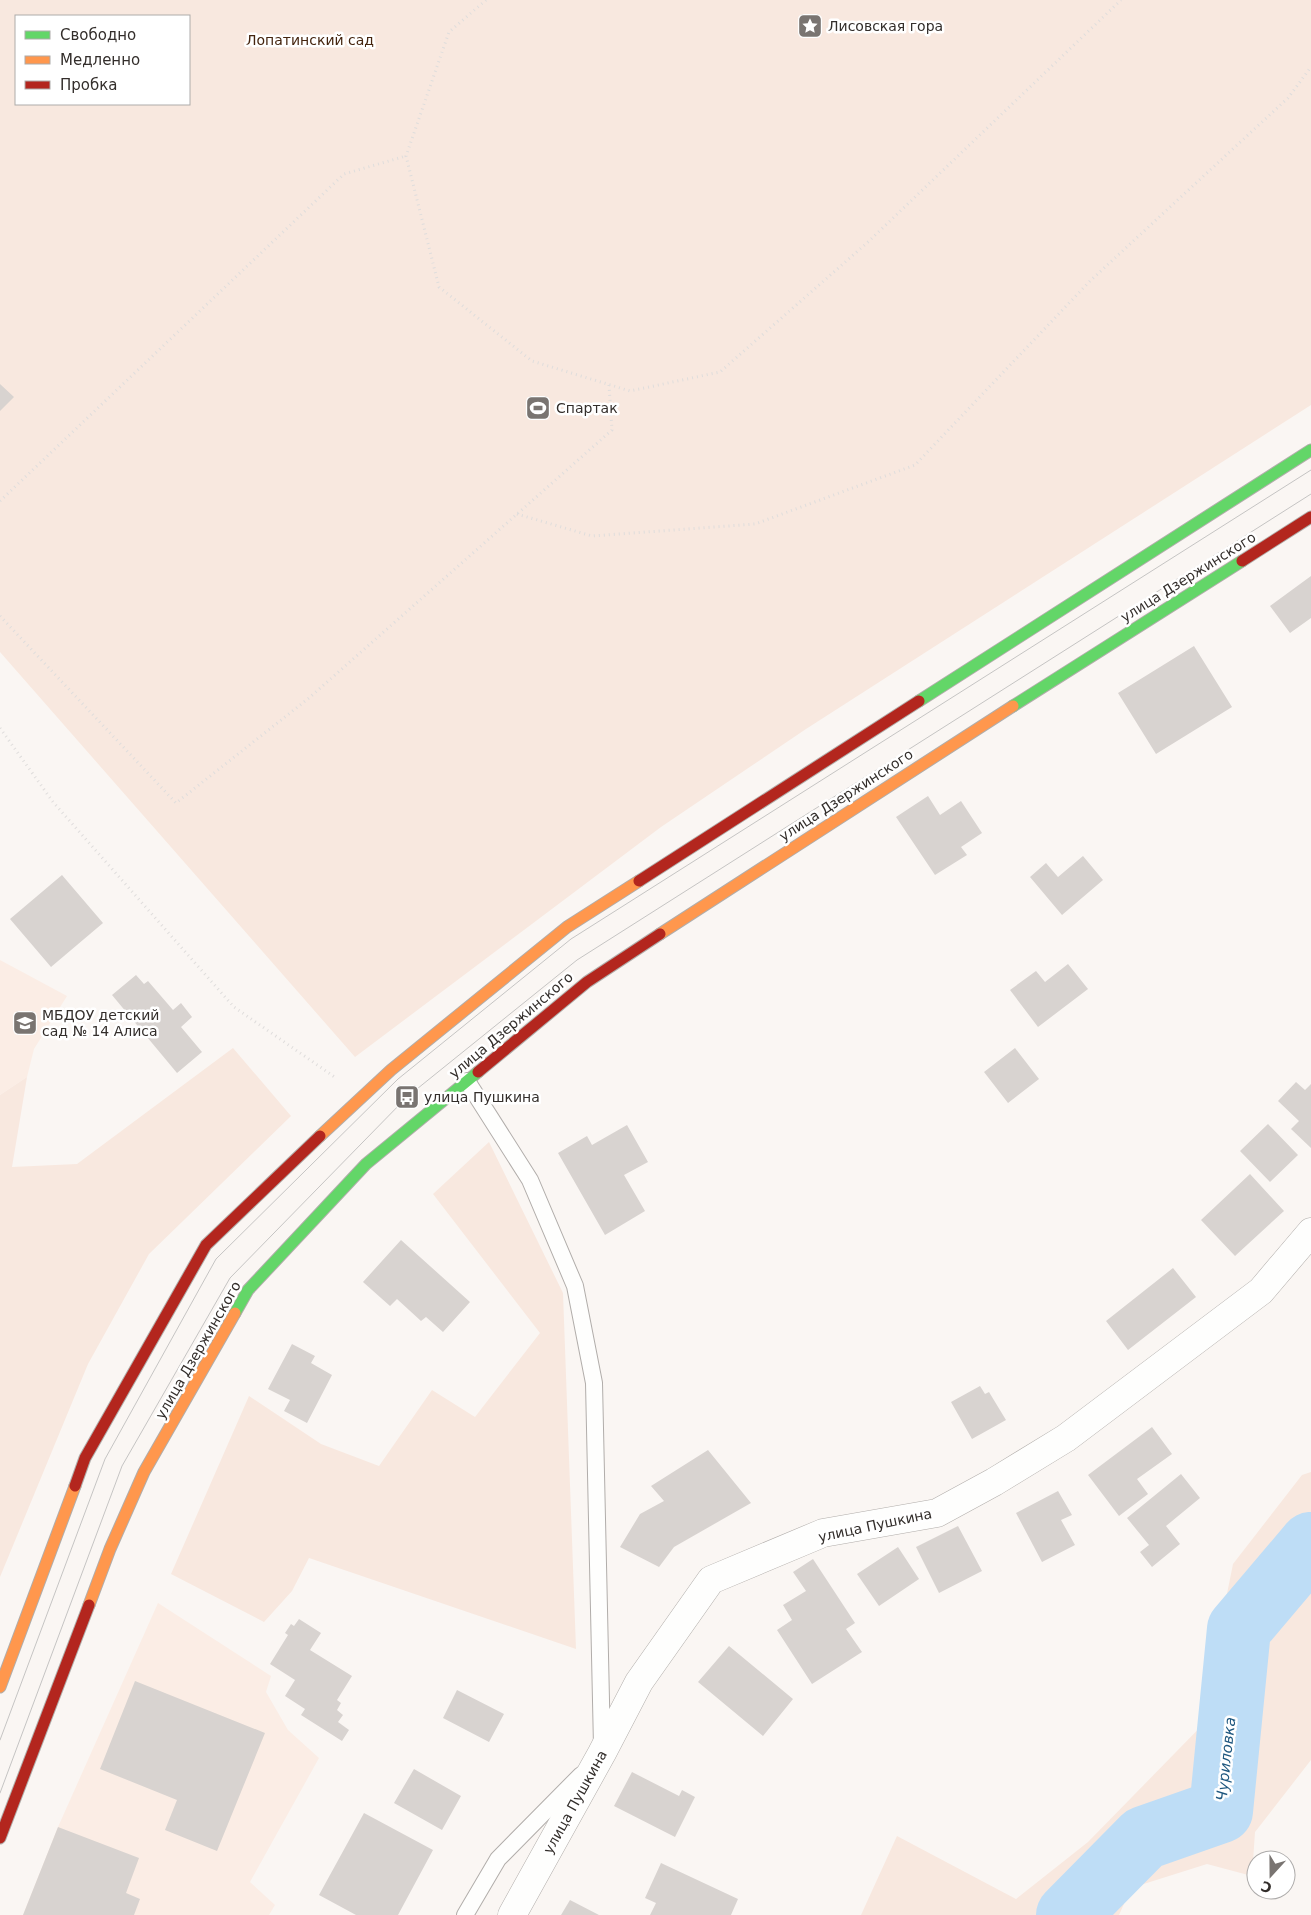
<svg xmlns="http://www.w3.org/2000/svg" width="1311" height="1915" viewBox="0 0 1311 1915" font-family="'DejaVu Sans',sans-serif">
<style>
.built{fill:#fbede5}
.green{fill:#f8e8df;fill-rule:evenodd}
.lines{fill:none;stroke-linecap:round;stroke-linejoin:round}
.river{stroke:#beddf6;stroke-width:64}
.building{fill:#d8d3d0}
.lane-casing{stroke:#b1adaa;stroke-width:18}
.street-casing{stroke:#b1adaa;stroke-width:29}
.fast-casing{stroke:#b1adaa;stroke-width:13}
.slow-casing{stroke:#b1adaa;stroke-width:13}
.jam-casing{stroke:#b1adaa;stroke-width:13}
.path{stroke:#dfdddc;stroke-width:3;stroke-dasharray:1 4;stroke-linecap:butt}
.lane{stroke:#fefefd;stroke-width:16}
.street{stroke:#fefefd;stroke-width:28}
.fast{stroke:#63d668;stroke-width:11}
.slow{stroke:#ff974d;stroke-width:11}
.jam{stroke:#b3261e;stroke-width:11}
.tram{stroke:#c5c4c3;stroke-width:1}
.labels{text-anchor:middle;stroke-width:5;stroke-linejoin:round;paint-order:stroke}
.poi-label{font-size:14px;fill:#332e2b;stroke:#fff;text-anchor:start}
.park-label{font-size:14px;fill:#44240e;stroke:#fff}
.street-label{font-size:14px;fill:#332e2b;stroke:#fff}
.water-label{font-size:15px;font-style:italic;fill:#1e577f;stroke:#fff}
</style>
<rect width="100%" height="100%" fill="#faf6f3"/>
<path class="built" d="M0,960L67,996L34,1049L27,1077L0,1095Z
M158,1603L271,1676L266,1692L288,1730L319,1758L250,1882L275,1905L269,1915H23L58,1827Z"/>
<path class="green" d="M0,0H1311V405L806,729L661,827L355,1057L0,652ZM16,16H189V104H16Z
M233,1048L291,1116L149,1254L88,1364L0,1577V1095L27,1077L12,1167L77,1164Z
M489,1142L563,1293L576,1649L309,1558L292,1591L264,1622L171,1574L249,1396L321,1444L379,1466L432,1390L475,1417L540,1333L433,1194Z
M1311,1472V1760L1255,1832L1252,1876L1207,1864L1131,1888L1119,1915H861L897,1836L1016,1899L1088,1842L1220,1707L1215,1653L1233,1564L1302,1475Z"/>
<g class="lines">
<path class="river" d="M1068,1915L1144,1838L1221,1811L1239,1629L1311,1544"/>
</g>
<path class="building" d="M0,384L14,397L0,411Z
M1311,576V618L1290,633L1270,606Z
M1194,646L1232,707L1156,754L1118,693Z
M928,796L940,815L961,801L982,833L961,847L967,855L935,875L896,817Z
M1083,856L1103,880L1062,915L1030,877L1046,863L1058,877Z
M62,875L103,923L51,967L10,919Z
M1068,964L1088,989L1038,1027L1010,990L1036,971L1045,982Z
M136,975L144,984L148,981L173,1010L181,1003L192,1017L181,1027L202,1052L177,1073L112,995Z
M1015,1048L1039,1079L1008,1103L984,1072Z
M1296,1082L1305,1090L1311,1084V1148L1291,1129L1299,1121L1278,1101Z
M1268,1124L1298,1155L1270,1182L1240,1151Z
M627,1125L648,1162L624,1175L645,1211L605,1235L558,1153L587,1136L592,1145Z
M1250,1174L1284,1211L1235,1256L1201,1220Z
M401,1240L470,1302L443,1332L426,1317L421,1321L397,1299L390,1306L363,1282Z
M1173,1268L1196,1297L1128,1350L1106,1321Z
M292,1344L315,1356L311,1363L332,1375L307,1423L284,1411L290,1400L268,1389Z
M980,1386L985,1394L989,1392L1006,1420L972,1439L951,1402Z
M1152,1427L1172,1454L1137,1479L1148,1494L1119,1516L1088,1475Z
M708,1450L751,1503L674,1547L659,1567L620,1547L640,1514L664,1501L651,1486Z
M1181,1474L1200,1498L1166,1526L1180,1544L1152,1567L1140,1552L1149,1545L1127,1518Z
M1058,1491L1072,1515L1061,1520L1075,1545L1042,1562L1016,1513Z
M958,1526L982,1571L939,1593L916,1547Z
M898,1547L919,1579L879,1606L857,1574Z
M813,1559L855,1623L846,1629L862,1652L812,1684L777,1630L792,1620L783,1605L806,1591L793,1572Z
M299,1619L321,1633L310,1650L352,1676L337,1700L341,1703L337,1710L343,1715L338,1722L349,1730L342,1741L301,1715L305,1709L285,1696L295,1680L270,1664L288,1635L285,1633L291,1624L294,1626Z
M729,1646L793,1699L763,1736L698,1682Z
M135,1681L265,1733L217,1851L165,1830L177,1800L100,1769Z
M457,1690L504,1714L489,1742L443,1718Z
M414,1769L461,1796L442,1830L394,1803Z
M632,1772L679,1796L682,1790L695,1797L675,1837L614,1806Z
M364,1813L433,1850L398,1915H356L319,1895Z
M58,1827L139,1858L126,1893L140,1899L134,1915H23Z
M661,1863L738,1899L731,1915H650L656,1903L645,1898Z
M570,1900L599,1915H561Z"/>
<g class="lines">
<defs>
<path id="lane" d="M467,1081L530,1180L575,1286L594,1383L602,1746
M465,1915L498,1859L581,1775"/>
<path id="street" d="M512,1915L602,1753L639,1682L711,1580L823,1533L937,1513L994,1482L1066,1438L1261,1291L1311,1232"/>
<path id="fast" d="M919,701L1311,450
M1013,706L1242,561
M235,1313L248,1290L366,1164L478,1072"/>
<path id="slow" d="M660,934L1013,706
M320,1136L391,1070L567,927L639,881
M89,1605L110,1549L144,1472L235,1313
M0,1687L75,1486"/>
<path id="jam" d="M1242,561L1311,517
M639,881L919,701
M478,1072L587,982L660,934
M75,1486L85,1458L206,1245L320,1136
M0,1838L89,1605"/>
</defs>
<use href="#lane" class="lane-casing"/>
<use href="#street" class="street-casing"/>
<use href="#fast" class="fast-casing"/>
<use href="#slow" class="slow-casing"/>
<use href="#jam" class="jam-casing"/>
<path class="path" d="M486,0L449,32L406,156L439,287L532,361L630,391L720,372L868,242L1121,0
M0,501L344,174L406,156
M517,514L592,536L755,524L915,465L1090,281L1288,98L1311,67
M0,616L176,803L309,698L612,430L609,385
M0,728L53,802L234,1007L336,1078"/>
<use href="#lane" class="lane"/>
<use href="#street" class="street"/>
<use href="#fast" class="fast"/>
<use href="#slow" class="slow"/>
<use href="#jam" class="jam"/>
<path class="tram" d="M0,1740L105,1459L216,1259L398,1079L571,939L1311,470
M0,1793L122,1466L230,1278L407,1097L577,960L1311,494"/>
</g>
<defs>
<symbol id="sight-square" viewBox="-11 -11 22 22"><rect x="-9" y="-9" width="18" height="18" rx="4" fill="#797471" stroke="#fff"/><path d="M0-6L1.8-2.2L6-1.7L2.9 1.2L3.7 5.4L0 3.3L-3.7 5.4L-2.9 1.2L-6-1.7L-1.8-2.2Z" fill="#fff"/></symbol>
<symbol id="stadium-square" viewBox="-11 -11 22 22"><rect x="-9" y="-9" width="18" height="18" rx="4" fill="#797471" stroke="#fff"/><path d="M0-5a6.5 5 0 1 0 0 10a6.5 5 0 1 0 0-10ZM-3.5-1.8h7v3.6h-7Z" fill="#fff"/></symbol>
<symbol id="school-square" viewBox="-11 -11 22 22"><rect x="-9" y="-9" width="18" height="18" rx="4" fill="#797471" stroke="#fff"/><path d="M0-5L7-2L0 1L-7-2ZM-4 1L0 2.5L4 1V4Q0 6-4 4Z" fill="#fff"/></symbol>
<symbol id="bus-square" viewBox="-11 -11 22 22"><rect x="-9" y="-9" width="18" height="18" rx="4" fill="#797471" stroke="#fff"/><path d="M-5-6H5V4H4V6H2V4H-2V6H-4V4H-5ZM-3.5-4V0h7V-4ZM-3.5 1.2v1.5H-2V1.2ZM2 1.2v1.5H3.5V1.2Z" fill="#fff"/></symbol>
</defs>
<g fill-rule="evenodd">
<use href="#sight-square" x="796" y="12" width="28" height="28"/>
<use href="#stadium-square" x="524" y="394" width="28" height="28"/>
<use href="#school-square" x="11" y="1009" width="28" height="28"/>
<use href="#bus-square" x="393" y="1083" width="28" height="28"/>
</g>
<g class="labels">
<g class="poi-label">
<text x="828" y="31">Лисовская гора</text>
<text x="556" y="413">Спартак</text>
<text x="42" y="1020">МБДОУ детский<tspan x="42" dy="16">сад № 14 Алиса</tspan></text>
<text x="424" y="1102">улица Пушкина</text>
</g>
<g class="park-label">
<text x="310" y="45">Лопатинский сад</text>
</g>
<g class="street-label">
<text transform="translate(1188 577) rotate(-32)" y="5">улица Дзержинского</text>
<text transform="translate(846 795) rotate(-33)" y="5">улица Дзержинского</text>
<text transform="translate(511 1025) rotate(-40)" y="5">улица Дзержинского</text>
<text transform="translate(198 1350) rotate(-60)" y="5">улица Дзержинского</text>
<text transform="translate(875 1525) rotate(-12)" y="5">улица Пушкина</text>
<text transform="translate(575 1802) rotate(-61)" y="5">улица Пушкина</text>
</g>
<g class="water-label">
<text transform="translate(1226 1759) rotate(-84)" y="5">Чуриловка</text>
</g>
</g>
<rect x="15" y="15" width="175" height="90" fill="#ffffff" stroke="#adabaa"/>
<rect x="25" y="31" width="25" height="8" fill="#63d668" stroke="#adabaa"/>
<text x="60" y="40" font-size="15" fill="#332e2b">Свободно</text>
<rect x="25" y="56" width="25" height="8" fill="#ff974d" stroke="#adabaa"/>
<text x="60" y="65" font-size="15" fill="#332e2b">Медленно</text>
<rect x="25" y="81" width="25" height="8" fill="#b3261e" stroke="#adabaa"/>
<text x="60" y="90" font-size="15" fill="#332e2b">Пробка</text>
<g transform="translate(1271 1875) rotate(201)"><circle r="24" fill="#ffffff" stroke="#adabaa"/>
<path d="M0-4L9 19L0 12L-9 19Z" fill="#797471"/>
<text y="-8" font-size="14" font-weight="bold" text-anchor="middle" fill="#332e2b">С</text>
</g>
</svg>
